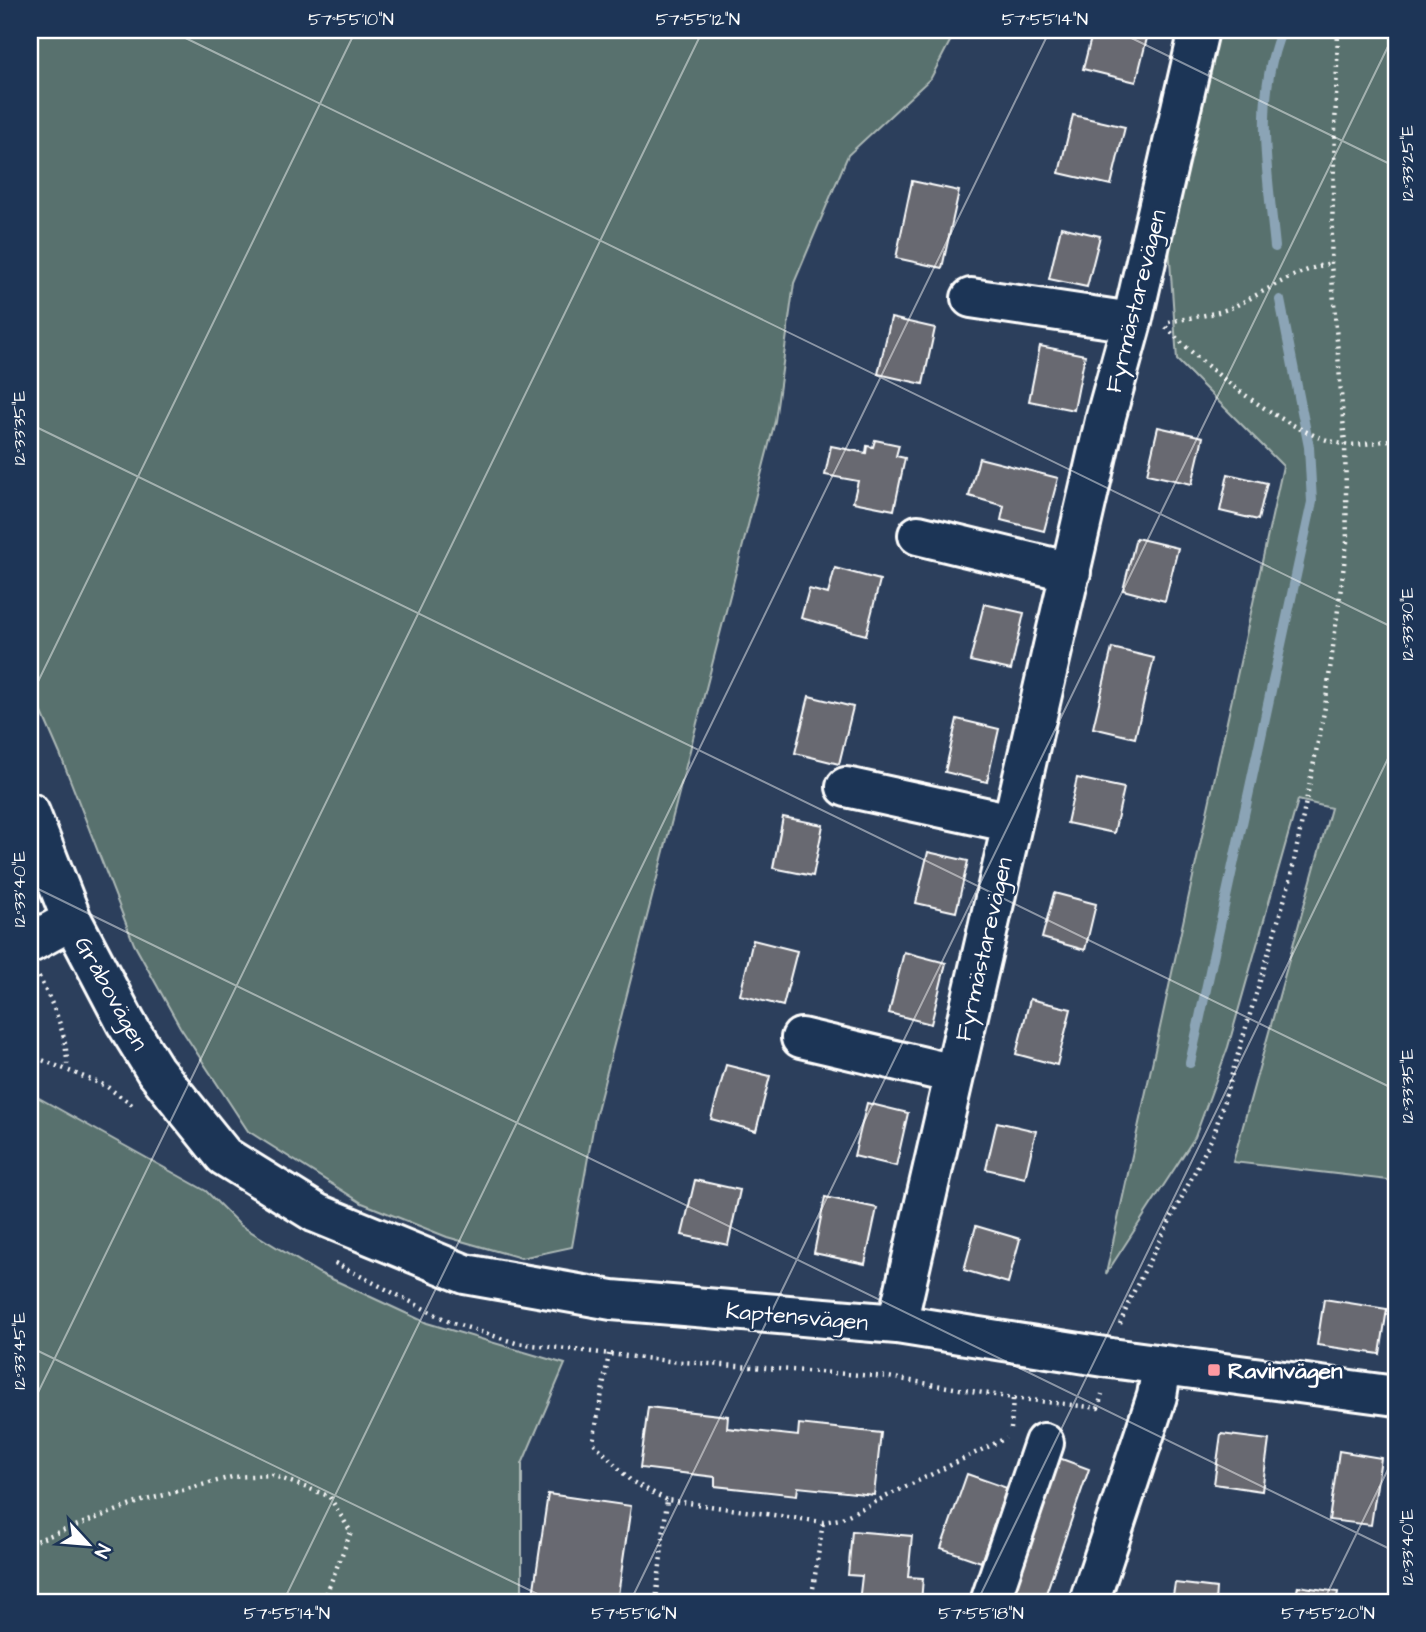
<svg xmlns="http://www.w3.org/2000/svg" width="1426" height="1632" viewBox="0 0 1426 1632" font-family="'Architects Daughter',sans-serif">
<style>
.green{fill:#59716e;stroke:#acb8b6;stroke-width:2}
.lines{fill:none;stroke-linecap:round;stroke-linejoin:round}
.stream{stroke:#8ba4b6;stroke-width:10}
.building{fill:#676971;stroke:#fff;stroke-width:2}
.minor-casing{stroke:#fff;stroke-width:44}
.path{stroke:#fff;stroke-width:4.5;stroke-dasharray:2 5;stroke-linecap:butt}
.minor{stroke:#1d3557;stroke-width:38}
.ticks{fill:none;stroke:#fff;stroke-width:2;stroke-opacity:0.45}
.poi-dot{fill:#ff9aa2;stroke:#1d3557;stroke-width:2.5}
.labels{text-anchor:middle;stroke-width:5;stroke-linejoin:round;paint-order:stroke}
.street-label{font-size:23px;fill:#fff;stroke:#1d3557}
.poi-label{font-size:23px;font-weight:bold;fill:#fff;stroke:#1d3557;text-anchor:start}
.neatline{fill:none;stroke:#fff;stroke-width:2.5}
.ticks-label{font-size:18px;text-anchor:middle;fill:#fff}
</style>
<rect width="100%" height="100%" fill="#2c3f5c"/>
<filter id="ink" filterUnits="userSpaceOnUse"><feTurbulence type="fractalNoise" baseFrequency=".0143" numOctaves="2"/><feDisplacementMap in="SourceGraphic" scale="14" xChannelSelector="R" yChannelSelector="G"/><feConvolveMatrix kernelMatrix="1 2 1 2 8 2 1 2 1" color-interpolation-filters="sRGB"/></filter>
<g filter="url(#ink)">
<path class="green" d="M30,30H956L931,78L848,155L794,283L775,421L595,1118L572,1247L521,1258L447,1237L362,1203L248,1131L180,1027L134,944L60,754L30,685Z
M1214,30H1396V1181L1233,1162L1331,808L1298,800L1228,1047L1195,1137L1106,1274L1283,466L1177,360L1168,232Z
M30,1093L206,1191L240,1225L319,1273L427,1323L565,1364L522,1464V1602H30Z"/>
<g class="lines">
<path class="stream" d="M1275,247C1268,175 1253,99 1282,30
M1190,1063L1312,502L1309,447L1280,300"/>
</g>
<path class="building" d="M1093,30H1149L1136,82L1083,69Z
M1073,115L1125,127L1111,185L1059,173Z
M912,181L959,191L942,268L896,258Z
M1061,227L1100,236L1087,287L1049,279Z
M891,318L935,328L923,384L878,374Z
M1040,346L1085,355L1074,410L1029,401Z
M1158,427L1203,437L1192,484L1147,474Z
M875,440L899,445L896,456L905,458L894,510L853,502L858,481L825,475L831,446L866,453L867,446L873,447Z
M979,458L1058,478L1044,531L1001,520L1004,506L969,496Z
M1228,474L1267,483L1258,520L1220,511Z
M1136,538L1178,548L1165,601L1123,590Z
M835,568L880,580L866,635L801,618L809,589L828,594Z
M984,604L1024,613L1011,670L970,661Z
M1112,648L1154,658L1135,738L1093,728Z
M809,696L853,707L839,764L795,753Z
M957,719L999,729L987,782L945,772Z
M1077,778L1124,788L1114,833L1067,823Z
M783,817L823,825L813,876L773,868Z
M928,852L968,861L956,912L916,903Z
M1054,893L1096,904L1085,950L1042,938Z
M753,940L797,951L783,1006L740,995Z
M904,952L946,963L931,1024L889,1013Z
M1030,999L1071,1009L1057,1065L1016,1054Z
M726,1065L770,1076L756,1131L711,1119Z
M867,1103L908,1113L896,1166L854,1156Z
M997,1122L1036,1131L1025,1178L986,1169Z
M695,1180L740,1190L728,1245L682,1235Z
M825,1197L877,1208L865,1264L814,1253Z
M976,1226L1020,1239L1008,1283L964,1270Z
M1324,1299L1387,1309L1380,1354L1317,1345Z
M648,1407L728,1416L727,1428L798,1436L799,1424L881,1433L874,1495L798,1487L797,1495L715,1486V1477L640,1468Z
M1221,1434L1269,1440L1262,1491L1214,1484Z
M1339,1451L1381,1458L1371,1525L1329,1520Z
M1051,1455L1089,1469L1043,1602H1000Z
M967,1474L1007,1488L981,1562L941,1548Z
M548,1494L631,1506L617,1602H532Z
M852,1531L912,1536L908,1577L923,1578L921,1602H859L862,1576L848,1575Z
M1175,1583L1216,1588L1215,1602H1172Z
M1298,1586L1338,1592L1336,1602H1295Z"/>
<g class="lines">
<defs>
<path id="minor" d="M971,298L1132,322
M918,535L1071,572
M846,787L1012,823
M30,813L72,920L126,1023L155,1070L224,1156L316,1213L465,1274L612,1300L897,1324L1111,1358L1396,1396
M30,943L72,920
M801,1038L954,1074
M897,1324L1106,416L1132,322L1199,30
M990,1602L1044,1443
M1089,1602L1157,1396L1162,1365"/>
</defs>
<use href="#minor" class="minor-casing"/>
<path class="path" d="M1169,322C1190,317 1218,315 1237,305C1269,289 1296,271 1331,263
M1166,327C1203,367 1289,435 1343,444C1359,447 1380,441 1396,439
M39,977C54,1007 68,1035 67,1069
M30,1055L106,1086L135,1107
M335,1263L450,1322L516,1343L669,1361L888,1377L1013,1398L1098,1408L1102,1394
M1120,1324L1131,1297L1214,1134L1290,881L1325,707L1347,542L1345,445L1331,263L1338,30
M609,1354L593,1442L631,1481L667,1500
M1011,1429L1013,1398
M30,1543L142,1501L232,1477L272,1475L329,1496L351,1532L323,1602
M656,1602L667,1500L823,1522L840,1519L1006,1438
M811,1602L823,1522"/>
<use href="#minor" class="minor"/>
</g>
</g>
<path class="ticks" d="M169,30L1396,629M1115,30L1396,167M30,424L1396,1090M30,698L356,30M30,885L1396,1552M30,1347L554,1602M30,1409L703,30M283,1602L1050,30M630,1602L1396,30M977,1602L1396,742M1323,1602L1396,1453"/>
<rect class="poi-dot" x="1207" y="1363" width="14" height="14" rx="3.5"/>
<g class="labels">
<g class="street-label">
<text transform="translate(1135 301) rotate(-76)" y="8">Fyrmästarevägen</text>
<text transform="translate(983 949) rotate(-77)" y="8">Fyrmästarevägen</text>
<text transform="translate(112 993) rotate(61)" y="8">Gråbovägen</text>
<text transform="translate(797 1316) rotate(5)" y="8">Kaptensvägen</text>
</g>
<g class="poi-label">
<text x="1228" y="1378">Ravinvägen</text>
</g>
</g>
<rect width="1426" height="1632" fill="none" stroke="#1d3557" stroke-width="77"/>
<g transform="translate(88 1544) rotate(116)" stroke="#1d3557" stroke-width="5" paint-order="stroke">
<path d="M0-5L12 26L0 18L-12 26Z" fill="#ffffff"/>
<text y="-10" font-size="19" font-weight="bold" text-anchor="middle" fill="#ffffff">N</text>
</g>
<rect x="38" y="38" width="1350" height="1556" class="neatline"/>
<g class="ticks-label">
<text x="351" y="25">57°55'10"N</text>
<text x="698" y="25">57°55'12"N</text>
<text x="1045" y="25">57°55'14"N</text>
<text transform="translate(1407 163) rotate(-90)" y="6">12°33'25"E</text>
<text transform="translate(19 428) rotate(-90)" y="6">12°33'35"E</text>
<text transform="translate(1407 624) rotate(-90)" y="6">12°33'30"E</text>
<text transform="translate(19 889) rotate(-90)" y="6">12°33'40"E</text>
<text transform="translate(1407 1086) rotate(-90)" y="6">12°33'35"E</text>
<text transform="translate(19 1351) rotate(-90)" y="6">12°33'45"E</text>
<text transform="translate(1407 1547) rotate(-90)" y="6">12°33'40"E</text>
<text x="287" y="1619">57°55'14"N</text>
<text x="634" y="1619">57°55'16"N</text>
<text x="981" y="1619">57°55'18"N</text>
<text x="1328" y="1619">57°55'20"N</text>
</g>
</svg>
